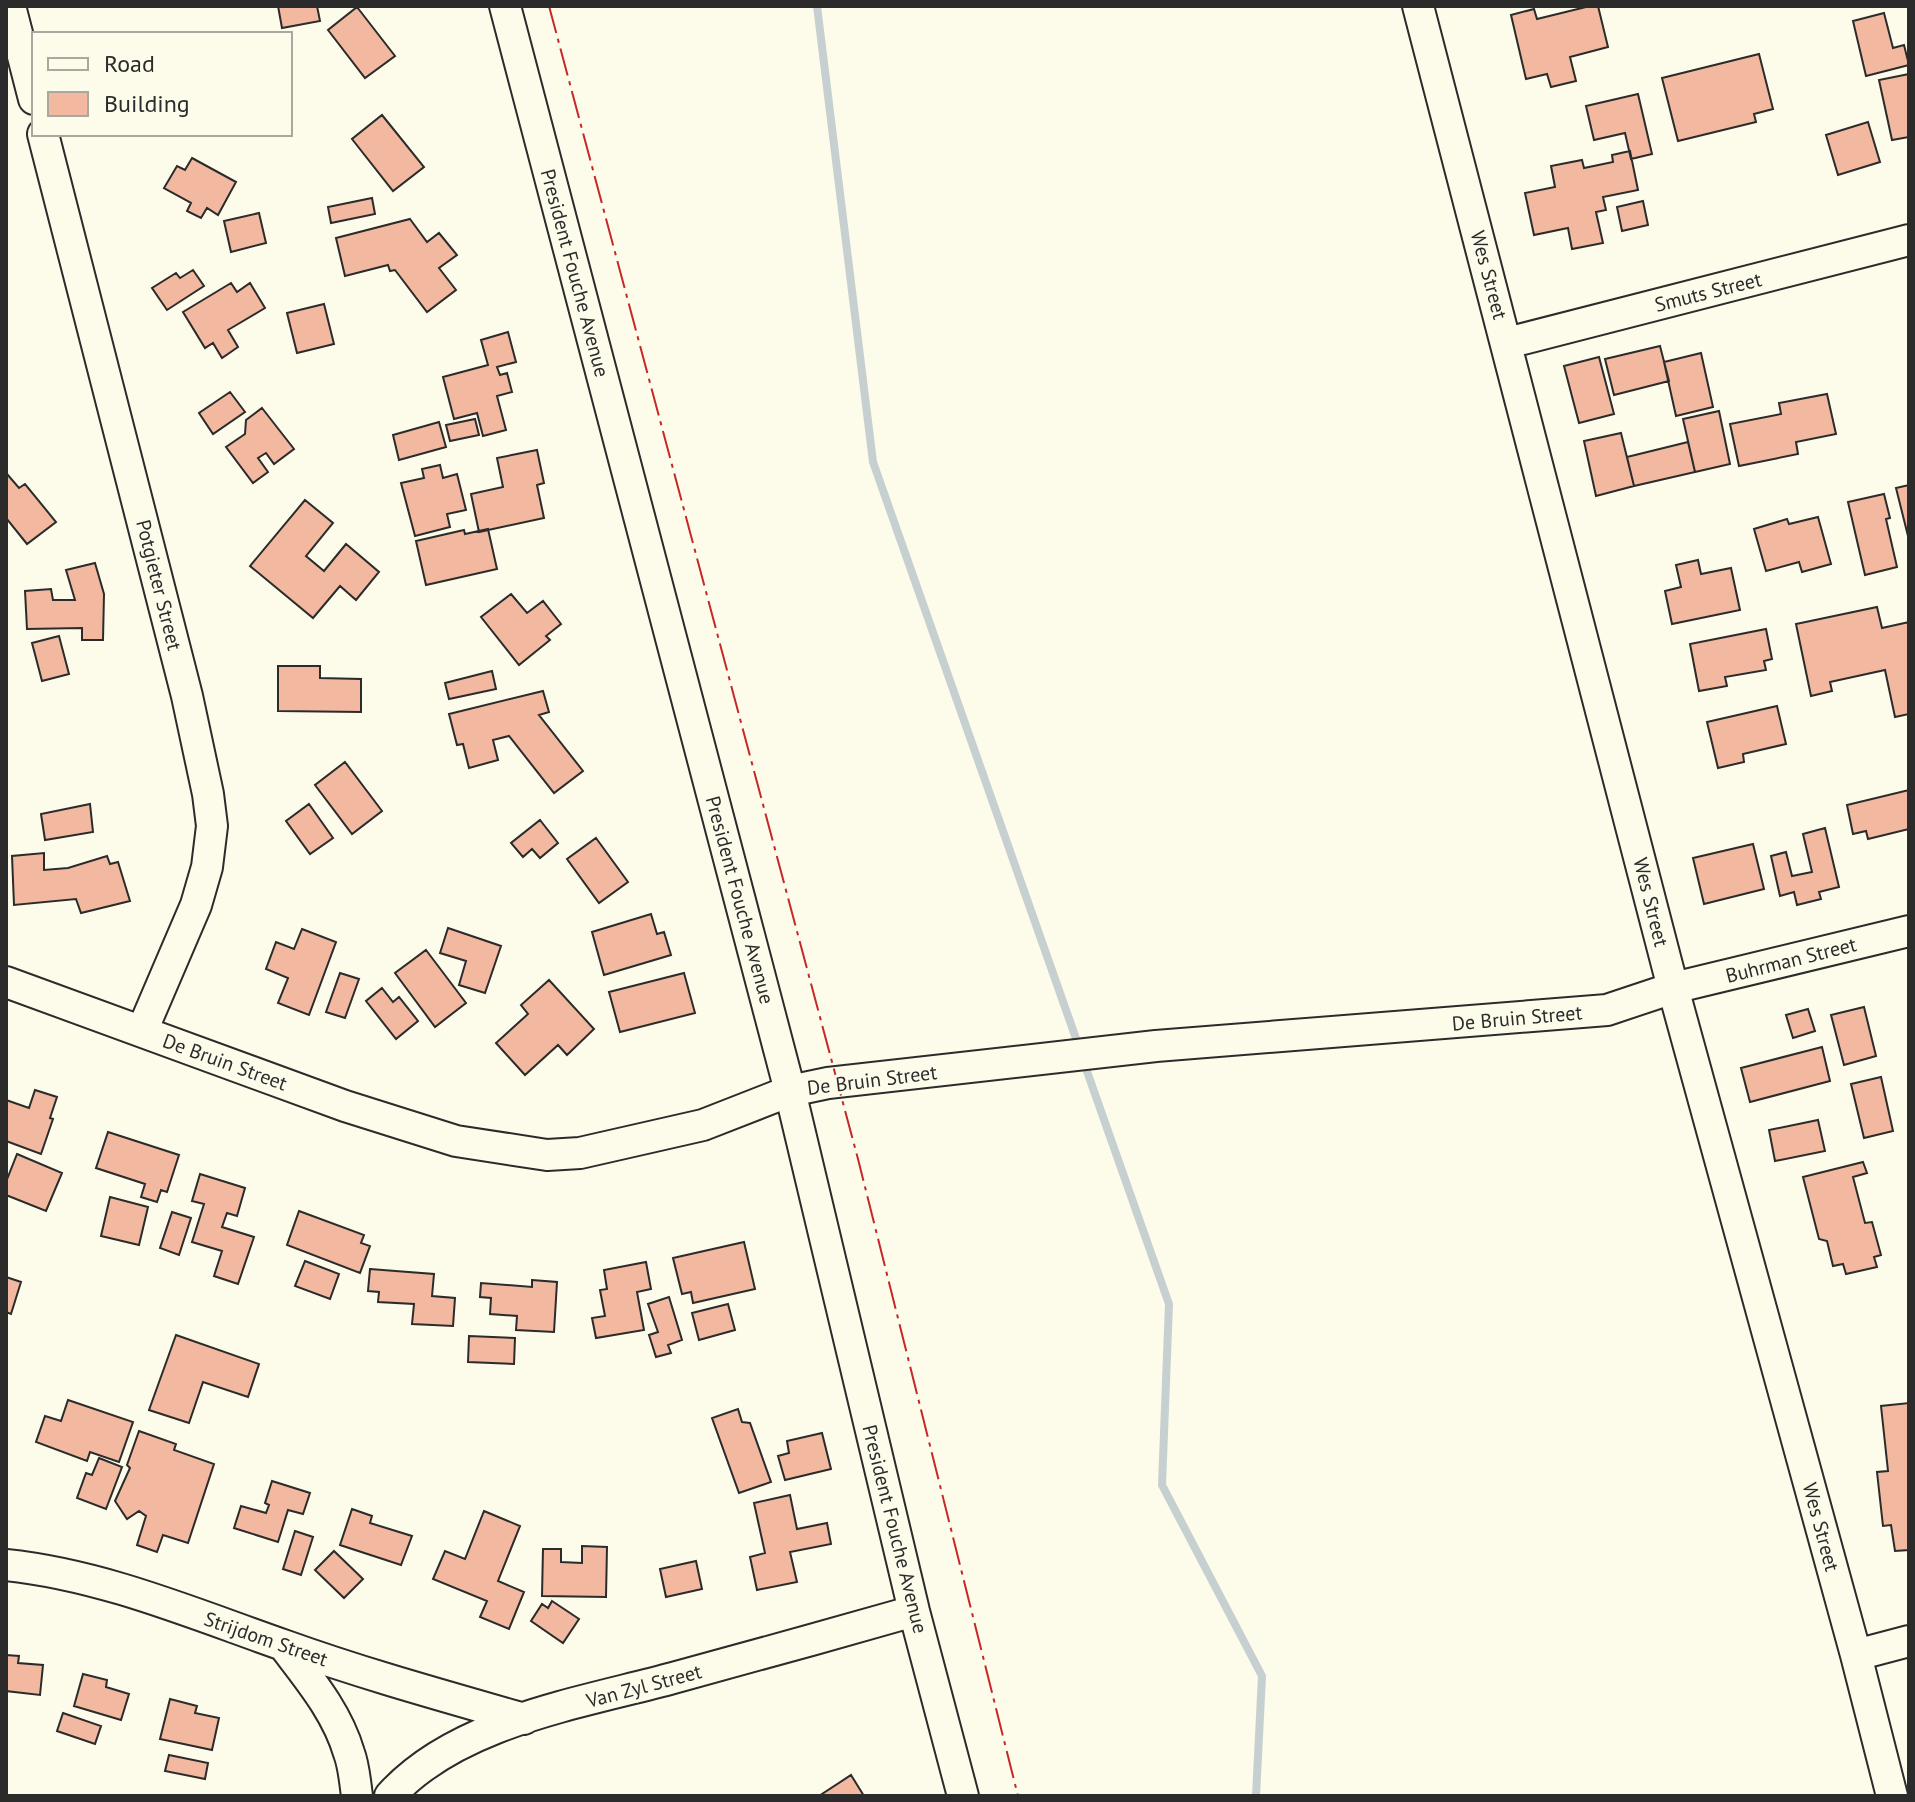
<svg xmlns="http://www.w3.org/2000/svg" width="1915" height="1802" viewBox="0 0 1915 1802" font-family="'PT Sans',sans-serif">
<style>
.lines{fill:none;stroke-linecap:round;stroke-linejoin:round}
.stream{stroke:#c7d0d0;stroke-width:8}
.building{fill:#f2b8a0;stroke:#2b2b2b;stroke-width:2}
.minor-casing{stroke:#2b2b2b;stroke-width:34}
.minor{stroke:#fdfbea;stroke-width:30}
.power{stroke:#c62828;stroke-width:2;stroke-dasharray:28 6 4 6;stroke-linecap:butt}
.labels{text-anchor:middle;stroke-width:6;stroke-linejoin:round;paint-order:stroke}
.street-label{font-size:20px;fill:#2b2b2b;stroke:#fdfbea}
</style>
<rect width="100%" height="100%" fill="#fdfbea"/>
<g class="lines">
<path class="stream" d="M817,6L873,462L1079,1047
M1083,1060L1169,1304L1162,1485L1262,1676L1256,1796"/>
</g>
<path class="building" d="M278,6H317L320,21L282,28Z
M1590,6H1598L1608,47L1570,57L1576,81L1551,87L1547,74L1526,79L1511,15L1534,9L1537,19Z
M357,7L395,56L365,78L328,30Z
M1884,13L1893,48L1904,45L1909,65L1866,76L1853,21Z
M1759,54L1773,109L1754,114L1756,122L1678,141L1662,78Z
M1909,74V137L1892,140L1879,80Z
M1638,94L1652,154L1631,159L1625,133L1594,140L1586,106Z
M382,115L424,167L393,191L352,139Z
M1868,122L1880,162L1838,175L1826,135Z
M1630,151L1638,190L1603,197L1606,210L1596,212L1603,243L1572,249L1568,228L1534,235L1525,193L1555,187L1551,166L1582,160L1584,168L1613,162L1612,155Z
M192,158L236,182L218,215L207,208L201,218L187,211L191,203L164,188L177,166L185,170Z
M372,198L375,214L331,223L328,207Z
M1643,201L1648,225L1622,231L1617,207Z
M259,213L266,243L231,252L224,221Z
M410,219L427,242L439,233L457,255L439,268L456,290L427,312L395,270L390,271L388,265L345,276L336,238Z
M193,270L204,286L167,310L152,288L176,273L180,278Z
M231,283L237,292L250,283L265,308L228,330L238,347L222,358L213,343L205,348L183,312Z
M324,304L334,344L297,353L287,313Z
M508,332L516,362L497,367L500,375L507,373L512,392L497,396L506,430L483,436L477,413L454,419L443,377L488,365L481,340Z
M1660,346L1669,381L1614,395L1605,359Z
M1701,353L1713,407L1676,416L1664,362Z
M1599,357L1614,414L1579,423L1564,366Z
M230,392L245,412L213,434L199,413Z
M1827,394L1836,434L1796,442L1798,454L1739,466L1730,424L1781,414L1779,403Z
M262,408L294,449L274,464L266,453L258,458L268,472L253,483L226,447L245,434L246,420Z
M1719,411L1730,464L1695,472L1683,419Z
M475,419L479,435L450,441L446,425Z
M439,422L446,447L399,460L393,435Z
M1621,433L1634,486L1596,496L1584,441Z
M1688,442L1695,472L1634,486L1627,457Z
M537,450L544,483L537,485L544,518L479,532L471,494L503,487L497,458Z
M440,465L443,478L457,474L466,510L447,514L450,527L415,536L401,483L424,478L422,469Z
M7,474L19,488L25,484L56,522L27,544L6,518Z
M1909,485V540L1896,488Z
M1884,494L1890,518L1886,519L1897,567L1865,575L1848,502Z
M305,500L333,523L306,556L324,571L346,544L379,572L356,600L340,586L313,618L250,566Z
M1818,517L1831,564L1802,572L1799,562L1766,571L1754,529L1787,519L1789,524Z
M488,529L497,569L426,585L416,541L464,530L465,534Z
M1698,560L1701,574L1731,568L1740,610L1672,624L1665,591L1681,587L1676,565Z
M95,563L104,594L103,640H82V628L27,629L25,591L51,589L53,600H75L66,570Z
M511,594L527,613L543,601L561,624L546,636L550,640L519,665L481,617Z
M1877,607L1882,628L1909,622V714L1895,717L1885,670L1830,682L1832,691L1811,696L1796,624Z
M1766,629L1772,659L1764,661L1766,670L1725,677L1727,686L1699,691L1690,644Z
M59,636L69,674L42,681L32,643Z
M278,666H320V678L361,679V712L278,711Z
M492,671L496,689L449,699L445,683Z
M543,691L549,712L539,715L583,771L554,793L509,736L493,740L498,760L469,768L463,744L457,745L449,714Z
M1777,706L1786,744L1743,754L1744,762L1718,768L1707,722Z
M345,762L382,811L352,834L315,785Z
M1909,790V829L1868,839L1866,831L1853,834L1847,805Z
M90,804L93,832L45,840L41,814Z
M309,804L333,838L310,854L286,821Z
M540,820L558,843L540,858L532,849L523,857L511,843Z
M1825,828L1839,887L1819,892L1821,899L1797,905L1794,892L1780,896L1771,856L1786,852L1792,876L1812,872L1803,834Z
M596,838L628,882L599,903L567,859Z
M1753,844L1764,889L1704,904L1693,858Z
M44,853V870L68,868L107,856L110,864L118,862L130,901L81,913L76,899L14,905L12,856Z
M651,914L657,934L664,932L671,955L604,975L592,932Z
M448,928L501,946L485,993L459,985L466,961L440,953Z
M302,929L336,942L309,1015L278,1003L288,978L266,969L276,942L294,949Z
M426,950L466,1003L435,1027L395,973Z
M340,973L359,979L345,1018L326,1012Z
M684,973L695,1013L620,1032L609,992Z
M549,980L594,1029L567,1055L558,1045L525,1075L496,1043L528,1014L521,1005Z
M382,988L393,1002L399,997L418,1021L396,1039L366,1001Z
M1864,1007L1876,1056L1844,1065L1831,1015Z
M1808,1009L1815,1031L1793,1038L1786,1015Z
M1822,1047L1830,1081L1750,1102L1741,1068Z
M1881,1077L1893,1131L1864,1138L1851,1084Z
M35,1090L57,1097L50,1118L53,1119L41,1154L6,1141V1100L29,1108Z
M1818,1120L1825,1151L1775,1161L1769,1130Z
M108,1132L179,1155L167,1192L161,1190L157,1202L141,1197L145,1184L96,1168Z
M17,1154L62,1173L46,1211L6,1195V1182Z
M1863,1162L1867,1173L1853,1177L1865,1223L1872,1222L1881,1255L1874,1257L1877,1267L1846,1274L1843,1264L1833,1266L1827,1241L1819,1239L1803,1177Z
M200,1174L245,1188L237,1216L227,1213L222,1227L254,1237L238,1284L214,1276L222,1251L192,1242L204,1204L192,1201Z
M110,1197L148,1207L139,1245L101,1236Z
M299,1211L364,1235L361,1243L370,1246L360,1273L287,1245Z
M172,1212L191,1218L179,1255L160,1248Z
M744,1242L755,1289L693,1303L691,1292L682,1294L673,1258Z
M305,1261L339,1274L330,1299L295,1286Z
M646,1262L651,1289L637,1292L644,1330L596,1338L592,1318L605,1316L600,1290L607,1289L604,1270Z
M370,1269L434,1274L432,1296L455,1298L453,1326L412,1324L414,1304L378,1302L379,1292L368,1291Z
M6,1277L21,1282L11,1314L6,1312Z
M532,1280L557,1282L554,1332L516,1330L517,1316L490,1314L491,1298L480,1297L481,1283L532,1287Z
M669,1297L682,1340L668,1345L671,1353L656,1357L649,1335L658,1332L648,1304Z
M728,1304L735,1330L699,1340L692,1313Z
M176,1335L259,1364L248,1397L203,1382L189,1423L149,1410Z
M469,1336L515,1338L514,1364L468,1362Z
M68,1400L133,1422L119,1462L90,1452L87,1461L36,1442L45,1416L61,1421Z
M1909,1403V1550L1895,1551L1891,1525L1883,1526L1877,1472L1888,1471L1881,1406Z
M738,1409L742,1422L750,1423L771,1482L739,1493L712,1418Z
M139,1431L176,1444L174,1450L214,1464L188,1543L163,1535L157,1552L137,1545L146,1516L139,1511L127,1519L115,1501L130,1468L127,1465Z
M822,1433L831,1469L785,1480L778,1456L789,1453L787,1441Z
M99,1458L122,1467L106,1509L77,1498L86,1473L92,1475Z
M272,1481L310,1493L303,1514L288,1510L278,1542L234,1528L241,1506L266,1513L269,1505L265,1503Z
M790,1495L797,1529L827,1523L831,1544L790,1552L797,1582L757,1590L750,1557L765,1553L754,1503Z
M352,1509L372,1516L370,1523L412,1536L401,1565L340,1545Z
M484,1511L520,1526L498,1581L524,1592L509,1629L480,1617L487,1601L433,1579L445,1551L465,1559Z
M295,1531L313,1537L301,1575L283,1569Z
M582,1546L607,1547L606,1597L542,1596L543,1549H561V1562L582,1563Z
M334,1551L363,1579L344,1598L315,1570Z
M696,1561L702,1589L666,1597L660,1569Z
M552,1601L579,1619L563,1643L531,1621L542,1604L548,1608Z
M6,1655L19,1656L18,1663L43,1665L40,1695L6,1691Z
M83,1674L107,1680L106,1687L129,1694L121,1720L74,1706Z
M170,1699L197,1706L195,1713L219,1718L212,1750L160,1739Z
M63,1713L101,1726L95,1744L57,1731Z
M169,1755L208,1763L205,1779L165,1771Z
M851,1775L864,1796H819Z"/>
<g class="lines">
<defs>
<path id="minor" d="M10,6L34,99
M505,6L790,1091L914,1611L963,1796
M1418,6L1673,988L1856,1655L1892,1796
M43,134L187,696L208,794L212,826L207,867L196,905L142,1031
M1507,343L1909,240
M6,982L345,1106L456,1141L547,1155L580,1153L703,1125L790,1091L828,1083L1156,1046L1607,1010L1673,988L1909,931
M6,1565C103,1575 194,1614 286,1646C364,1674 444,1696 524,1719
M284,1646C309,1679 337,1712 349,1753C354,1766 355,1782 357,1796
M1856,1655L1909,1641
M390,1796C456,1722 581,1703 673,1678C753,1656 834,1634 914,1611"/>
</defs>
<use href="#minor" class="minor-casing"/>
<use href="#minor" class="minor"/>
<path class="power" d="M549,6L858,1159L1018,1796"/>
</g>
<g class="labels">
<g class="street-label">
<text transform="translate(575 273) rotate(75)" y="7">President Fouche Avenue</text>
<text transform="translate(1489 275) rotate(75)" y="7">Wes Street</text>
<text transform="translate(1708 292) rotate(-14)" y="7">Smuts Street</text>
<text transform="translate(159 585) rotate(76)" y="7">Potgieter Street</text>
<text transform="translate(740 900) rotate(75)" y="7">President Fouche Avenue</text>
<text transform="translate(1651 902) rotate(76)" y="7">Wes Street</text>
<text transform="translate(1791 960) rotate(-14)" y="7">Buhrman Street</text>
<text transform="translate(1517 1018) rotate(-5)" y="7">De Bruin Street</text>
<text transform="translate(225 1062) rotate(20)" y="7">De Bruin Street</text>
<text transform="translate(872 1080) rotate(-7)" y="7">De Bruin Street</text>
<text transform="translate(1821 1527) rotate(75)" y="7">Wes Street</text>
<text transform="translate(895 1529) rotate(76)" y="7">President Fouche Avenue</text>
<text transform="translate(266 1639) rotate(19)" y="7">Strijdom Street</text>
<text transform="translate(644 1686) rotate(-15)" y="7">Van Zyl Street</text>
</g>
</g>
<rect width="1915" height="1802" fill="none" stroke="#2b2b2b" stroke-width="16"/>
<rect x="32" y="32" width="260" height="104" fill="#fdfbea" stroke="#a9a89e" stroke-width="2"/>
<rect x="48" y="58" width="40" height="12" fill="#fdfbea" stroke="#a9a89e" stroke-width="2"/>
<text x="104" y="72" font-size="24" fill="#2b2b2b">Road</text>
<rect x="48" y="92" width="40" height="24" fill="#f2b8a0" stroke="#a9a89e" stroke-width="2"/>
<text x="104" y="112" font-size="24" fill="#2b2b2b">Building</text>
</svg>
